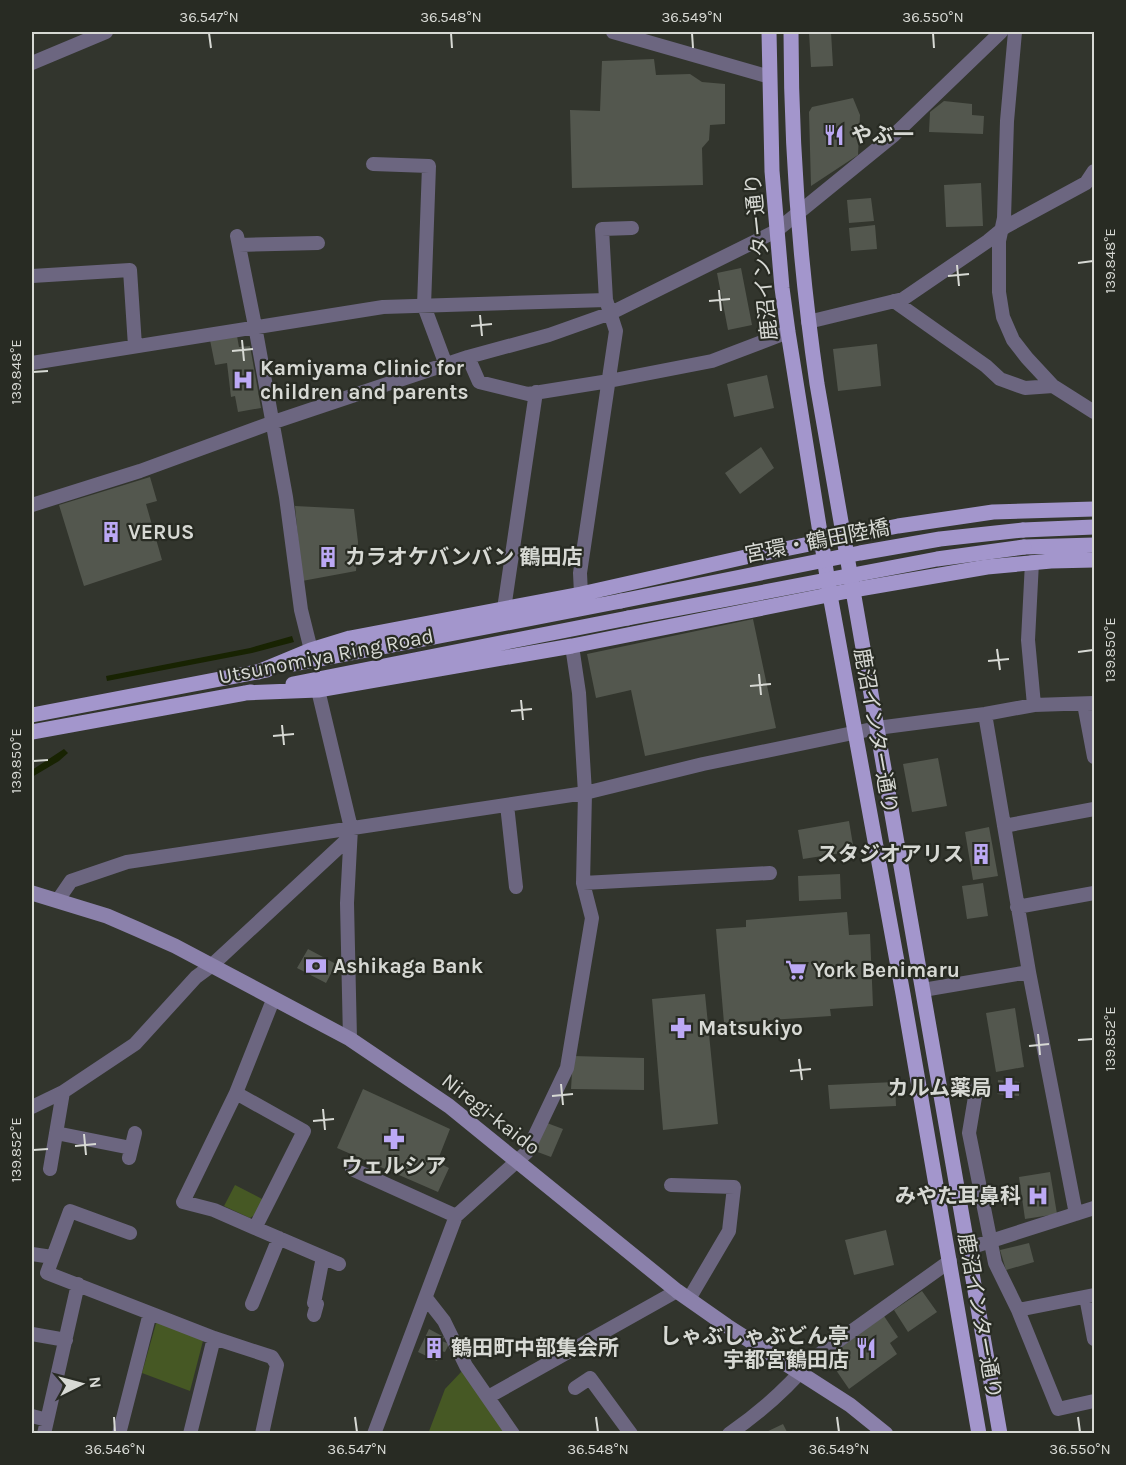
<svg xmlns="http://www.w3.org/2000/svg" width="1126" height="1465" viewBox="0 0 1126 1465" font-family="Karla,'Noto Sans JP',sans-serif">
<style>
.green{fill:#465824}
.water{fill:#182302}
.building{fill:#53574e}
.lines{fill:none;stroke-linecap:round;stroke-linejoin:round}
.street{stroke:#6c6680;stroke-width:14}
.secondary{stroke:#8b81ab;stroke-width:15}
.primary{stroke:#a396cc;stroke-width:15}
.primary-bridge{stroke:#a396cc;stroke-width:15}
.ticks{fill:none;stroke:#d7d9d4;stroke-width:2}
.labels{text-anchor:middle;stroke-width:4.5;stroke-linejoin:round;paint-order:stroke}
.poi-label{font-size:21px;font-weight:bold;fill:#d7d9d4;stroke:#282b23;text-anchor:start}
.street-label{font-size:21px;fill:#d7d9d4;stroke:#282b23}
.neatline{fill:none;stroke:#d7d9d4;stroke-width:2}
.ticks-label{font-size:15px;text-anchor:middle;fill:#d7d9d4}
</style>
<rect width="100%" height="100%" fill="#32352d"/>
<path class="green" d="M235,1185L264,1200L256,1214L250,1218L224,1206Z
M157,1320L204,1337L190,1391L142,1373Z
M462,1371L509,1434H428L445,1389Z"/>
<path class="water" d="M292,636L294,642L252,653L107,681L106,676L250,648Z
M64,749L68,753L59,761L32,777V770Z"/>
<path class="building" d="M809,32H831L833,66L811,67Z
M654,59L656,75L690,74L702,82L725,84V124L710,125L709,140L702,148L703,185L572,188L570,110L600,111L602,61Z
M853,98L860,115L858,155L811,186L809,112L812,107Z
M944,101L972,104V115L984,116L983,134L929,132L930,112Z
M981,183L983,226L946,227L944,185Z
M871,198L874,221L849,223L847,200Z
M875,225L877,249L851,251L849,228Z
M741,268L752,325L728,330L717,273Z
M237,336L239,347L250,346L261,408L238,412L235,396L231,397L227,363L215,365L210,340Z
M877,344L881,386L838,391L833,349Z
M767,375L774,408L734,417L727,384Z
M761,447L774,468L740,494L725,473Z
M150,477L157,501L146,504L162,560L84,586L59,505Z
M295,506L354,509L358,542L356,571L302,581Z
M753,619L776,728L645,756L631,690L596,698L587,654Z
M938,758L947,806L912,812L903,764Z
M849,821L854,851L803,859L798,830Z
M989,827L998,876L973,880L965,832Z
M840,874L841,899L799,901L798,876Z
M983,883L988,916L967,919L962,886Z
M847,912L849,935L870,934L873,1006L830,1009L831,1016L724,1023L716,929L746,927V920Z
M308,949L336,964L326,983L297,968Z
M705,994L718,1124L663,1130L652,999Z
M1015,1008L1024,1067L996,1072L986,1013Z
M573,1056L644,1058V1090L571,1089Z
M998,1080L1020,1082L1019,1096L997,1094Z
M895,1082L896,1106L830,1109L828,1085Z
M363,1089L450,1129L437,1162L449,1168L438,1192L337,1148Z
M547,1123L563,1129L551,1157L535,1151Z
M1050,1172L1057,1214L1025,1219L1019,1177Z
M886,1230L894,1265L854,1275L845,1240Z
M1029,1243L1034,1262L1006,1270L1000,1250Z
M922,1291L937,1312L908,1332L894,1310Z
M884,1316L898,1337L890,1343L897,1354L849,1389L827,1357Z
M429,1329L444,1337L442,1341L449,1344L445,1352L441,1351L437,1361L418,1352Z
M783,1424L787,1432L784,1434H762Z"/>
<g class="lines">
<path class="street" d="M613,32L770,77
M1015,32L1007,121L1004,218L999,241V292L1003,317L1013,340L1027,358L1053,386L1094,412
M32,63L106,32
M373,164L429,166L424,306L446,365
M237,236L255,326L286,497L301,610L311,650
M239,245L318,243
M32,276L130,270L135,346
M894,301L986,366L1000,379L1025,388L1053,386
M808,322L903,299L988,241L1005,227L1086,183L1094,171
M468,357L479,382L528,394L609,381L712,361L788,332
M32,363L383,307L606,300
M32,505L140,471L271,423L468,357L549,335L611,313L776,231L894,135L1001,32
M1032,562L1028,640L1034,705
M581,594L580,573L616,331L606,300L602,229L632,228
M504,609L536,392
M318,690L351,828L347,903L350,1039
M1084,704L1094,757
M985,714L1029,972L1076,1214
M507,805L516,887
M1004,826L1094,809
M583,883L770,873
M58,900L71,881L127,862L585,793L703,764L877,728L985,714L1034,705L1094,703
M1017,907L1094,893
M923,990L1029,972
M977,1085L969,1133L995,1263L1018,1310L1058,1409L1094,1401
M236,1093L304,1131L255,1228L214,1210L183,1202L236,1093L273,1000
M32,1107L63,1092L135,1044L196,977L211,966L350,837
M56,1133L131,1148
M129,1158L135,1133
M50,1169L63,1092
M352,1169L456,1216
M671,1185L734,1187L729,1231L689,1299
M255,1228L339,1264
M130,1233L70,1211L47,1273L214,1338L272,1357L277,1365L262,1434
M969,1248L1094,1208
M32,1254L52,1257
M1086,1297L1094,1339
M426,1298L444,1321L466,1366L513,1434
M252,1304L279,1238
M1018,1310L1094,1295
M314,1315L317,1304L314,1303L323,1257
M32,1334L66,1340
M575,1388L590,1378L631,1434
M488,1397L677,1291
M32,1416L47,1420
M44,1434L78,1284
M119,1434L150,1313
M190,1434L214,1338
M374,1434L456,1216L527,1152L567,1068L592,918L583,883L585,793L579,693L572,646
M729,1434C759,1413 787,1389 810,1361L950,1261"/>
<path class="secondary" d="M32,893L107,916L137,929L175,946L350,1039L449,1106L677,1291L727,1326L850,1405L886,1434"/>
<path class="primary" d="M769,32L772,171L782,288L788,332L830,595L903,994L979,1434
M791,32C791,150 800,267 817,384L1000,1434
M1023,530L1094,527
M1024,547L1094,545
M294,664L621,601
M258,672L311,650L350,638L581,594L750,556L898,526L993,512L1094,509
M293,684L628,618
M244,693L318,690L572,646L853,590L987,567L1051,561L1094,560
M32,715L267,670
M32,732L251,692"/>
<path class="primary-bridge" d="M621,601L860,553L940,539L1023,530
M628,618L937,559L1024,547"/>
</g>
<path class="ticks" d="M209,33L211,48M451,33L452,48M692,33L693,48M933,33L934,48M1078,263L1093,261M957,265L959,286M948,276L969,274M719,290L721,311M709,301L730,299M480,315L482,336M471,326L492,324M242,340L244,361M232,351L253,349M33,372L48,371M997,649L1000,670M1078,652L1093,650M988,661L1009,659M759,674L761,695M750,686L771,684M521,700L523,720M511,711L532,709M282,725L284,745M273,736L294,734M33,761L48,760M1038,1034L1040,1055M1078,1040L1093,1039M1029,1046L1049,1044M799,1059L802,1080M790,1071L811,1069M561,1084L563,1105M552,1096L573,1094M323,1109L325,1130M313,1121L334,1119M84,1134L86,1155M75,1146L96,1144M33,1150L48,1149M114,1417L115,1432M355,1417L357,1432M596,1417L598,1432M837,1417L839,1432M1078,1417L1080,1432"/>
<defs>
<symbol id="restaurant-bare" viewBox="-9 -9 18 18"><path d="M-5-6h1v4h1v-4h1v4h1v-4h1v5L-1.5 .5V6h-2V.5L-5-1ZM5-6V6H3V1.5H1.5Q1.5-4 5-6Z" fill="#bca9f5" stroke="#282b23" stroke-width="2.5" paint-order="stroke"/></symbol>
<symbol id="hospital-bare" viewBox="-9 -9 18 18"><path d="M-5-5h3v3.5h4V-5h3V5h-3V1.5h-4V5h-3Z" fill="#bca9f5" stroke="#282b23" stroke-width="2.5" paint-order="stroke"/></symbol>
<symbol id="building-bare" viewBox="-9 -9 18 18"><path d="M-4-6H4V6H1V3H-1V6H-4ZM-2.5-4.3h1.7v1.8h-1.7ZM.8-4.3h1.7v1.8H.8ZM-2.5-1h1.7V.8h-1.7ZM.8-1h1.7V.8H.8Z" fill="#bca9f5" stroke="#282b23" stroke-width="2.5" paint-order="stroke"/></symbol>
<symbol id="bank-bare" viewBox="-9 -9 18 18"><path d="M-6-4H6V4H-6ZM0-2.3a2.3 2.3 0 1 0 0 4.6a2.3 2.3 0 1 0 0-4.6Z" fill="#bca9f5" stroke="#282b23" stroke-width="2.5" paint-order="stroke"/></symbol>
<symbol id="supermarket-bare" viewBox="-9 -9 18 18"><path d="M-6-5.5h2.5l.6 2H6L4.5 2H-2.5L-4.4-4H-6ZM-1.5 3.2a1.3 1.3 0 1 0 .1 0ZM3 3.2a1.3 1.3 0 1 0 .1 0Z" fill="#bca9f5" stroke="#282b23" stroke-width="2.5" paint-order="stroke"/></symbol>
<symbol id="pharmacy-bare" viewBox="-9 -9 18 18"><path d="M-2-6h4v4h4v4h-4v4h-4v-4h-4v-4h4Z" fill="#bca9f5" stroke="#282b23" stroke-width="2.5" paint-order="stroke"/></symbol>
</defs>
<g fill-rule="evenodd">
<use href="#restaurant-bare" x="819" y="120" width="30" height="30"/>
<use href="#hospital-bare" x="228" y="365" width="30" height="30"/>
<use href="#building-bare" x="96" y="517" width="30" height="30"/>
<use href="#building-bare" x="313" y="542" width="30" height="30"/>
<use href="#building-bare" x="966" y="839" width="30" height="30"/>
<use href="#bank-bare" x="301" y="951" width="30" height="30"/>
<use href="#supermarket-bare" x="781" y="955" width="30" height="30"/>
<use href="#pharmacy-bare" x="666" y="1013" width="30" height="30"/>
<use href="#pharmacy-bare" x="994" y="1073" width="30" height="30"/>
<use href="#pharmacy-bare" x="379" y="1124" width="30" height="30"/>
<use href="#hospital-bare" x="1023" y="1181" width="30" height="30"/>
<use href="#building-bare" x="419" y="1333" width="30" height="30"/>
<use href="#restaurant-bare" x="851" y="1333" width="30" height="30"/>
</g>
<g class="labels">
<g class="poi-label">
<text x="851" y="142">やぶ一</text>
<text x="260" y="375">Kamiyama Clinic for<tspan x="260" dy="24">children and parents</tspan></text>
<text x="128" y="539">VERUS</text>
<text x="345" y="564">カラオケバンバン 鶴田店</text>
<text x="964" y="861" text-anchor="end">スタジオアリス</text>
<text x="333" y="973">Ashikaga Bank</text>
<text x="813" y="977">York Benimaru</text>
<text x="698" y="1035">Matsukiyo</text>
<text x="992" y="1095" text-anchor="end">カルム薬局</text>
<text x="394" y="1173" text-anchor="middle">ウェルシア</text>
<text x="1021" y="1203" text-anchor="end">みやた耳鼻科</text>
<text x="849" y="1343" text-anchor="end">しゃぶしゃぶどん亭<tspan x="849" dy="24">宇都宮鶴田店</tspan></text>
<text x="451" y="1355">鶴田町中部集会所</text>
</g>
<g class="street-label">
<text transform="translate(761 257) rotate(-96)" y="7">鹿沼インター通り</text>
<text transform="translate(817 541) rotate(-11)" y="7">宮環・鶴田陸橋</text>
<text transform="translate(326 656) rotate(-11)" y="7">Utsunomiya Ring Road</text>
<text transform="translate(876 731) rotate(80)" y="7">鹿沼インター通り</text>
<text transform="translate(491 1114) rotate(38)" y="7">Niregi-kaido</text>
<text transform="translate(980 1316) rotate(80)" y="7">鹿沼インター通り</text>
</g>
</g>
<rect width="1126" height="1465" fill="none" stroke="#282b23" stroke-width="66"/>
<g transform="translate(81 1384) rotate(84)" stroke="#282b23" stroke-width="4.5" paint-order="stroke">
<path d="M0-4.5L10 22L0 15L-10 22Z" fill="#d7d9d4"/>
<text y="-9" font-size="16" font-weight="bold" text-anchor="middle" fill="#d7d9d4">N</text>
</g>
<rect x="33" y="33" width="1060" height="1399" class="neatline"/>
<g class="ticks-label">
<text x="209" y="22">36.547°N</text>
<text x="451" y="22">36.548°N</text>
<text x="692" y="22">36.549°N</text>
<text x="933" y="22">36.550°N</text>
<text transform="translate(1110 261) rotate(-90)" y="5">139.848°E</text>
<text transform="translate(16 372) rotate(-90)" y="5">139.848°E</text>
<text transform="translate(1110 650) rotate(-90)" y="5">139.850°E</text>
<text transform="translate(16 761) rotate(-90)" y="5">139.850°E</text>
<text transform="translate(1110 1039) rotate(-90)" y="5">139.852°E</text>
<text transform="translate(16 1150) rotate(-90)" y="5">139.852°E</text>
<text x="115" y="1454">36.546°N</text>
<text x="357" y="1454">36.547°N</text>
<text x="598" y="1454">36.548°N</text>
<text x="839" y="1454">36.549°N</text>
<text x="1080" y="1454">36.550°N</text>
</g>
</svg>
